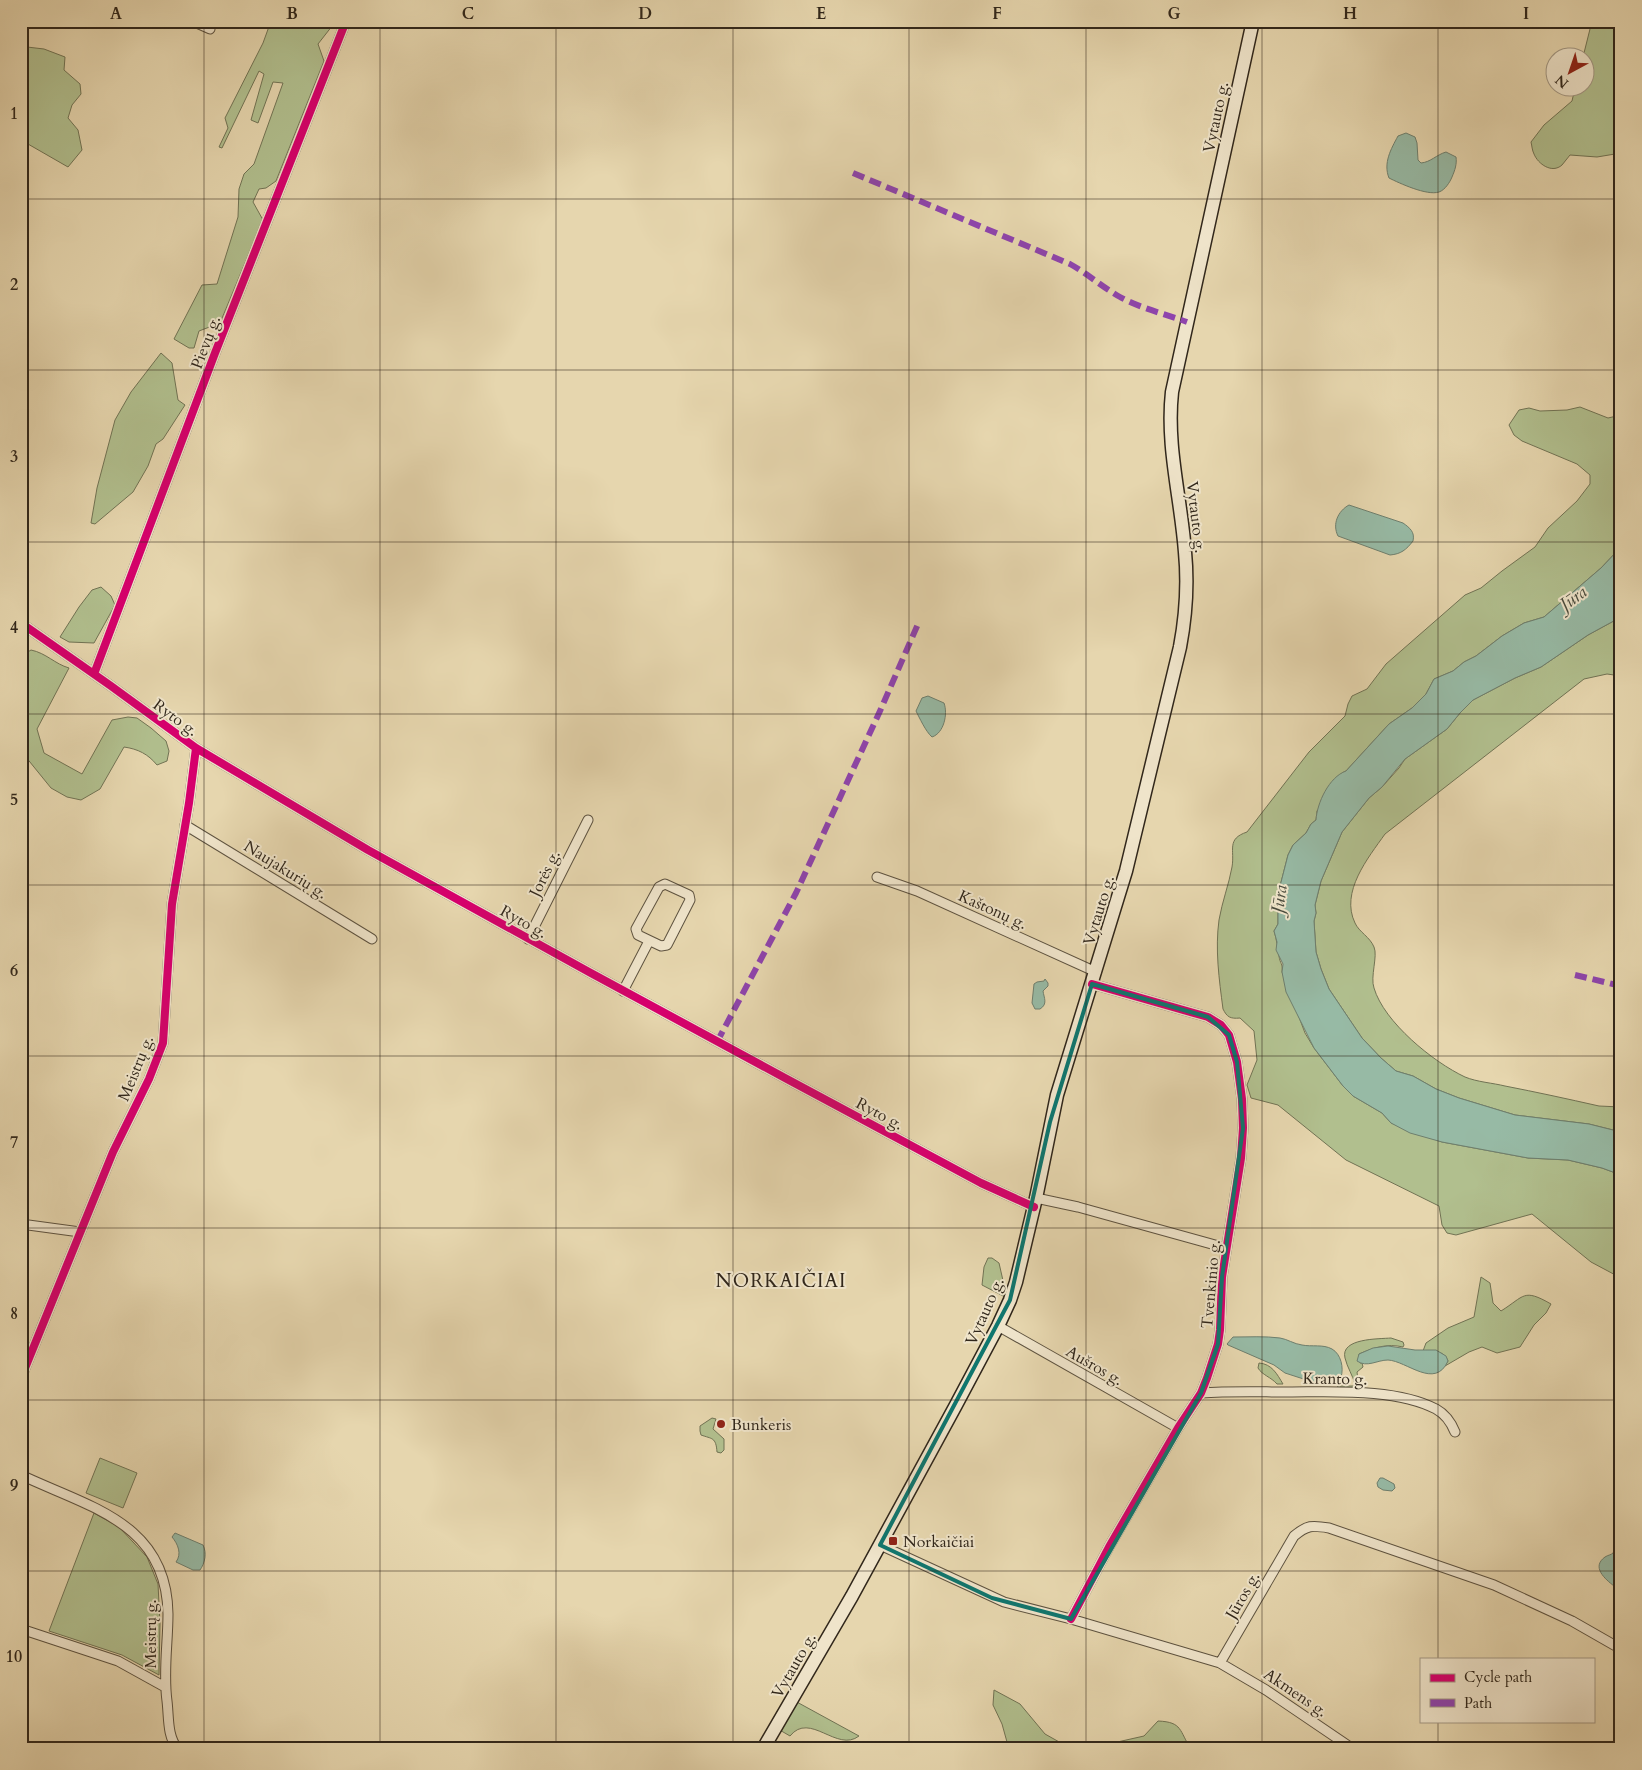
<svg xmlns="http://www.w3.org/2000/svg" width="1642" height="1770" viewBox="0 0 1642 1770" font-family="Cardo,serif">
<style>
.green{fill:#b1bf8e;stroke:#717354}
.water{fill:#97baa5;stroke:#6e7f6e}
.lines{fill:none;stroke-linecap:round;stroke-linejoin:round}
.minor-casing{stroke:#5e5340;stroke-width:11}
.secondary-casing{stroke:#31271b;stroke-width:15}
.minor{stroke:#efe4ca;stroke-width:9}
.secondary{stroke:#efe4ca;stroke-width:12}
.quiet{stroke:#8e44ad;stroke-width:6;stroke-dasharray:12 6;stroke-linecap:butt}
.cycleway-casing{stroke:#efe4ca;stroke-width:11}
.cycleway{stroke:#d6006c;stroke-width:8}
.marked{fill:none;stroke:#0f766e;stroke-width:4;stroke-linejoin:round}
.grid{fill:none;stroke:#31271b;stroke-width:1;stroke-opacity:0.55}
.poi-dot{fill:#8f2418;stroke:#efe4ca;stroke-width:2}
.labels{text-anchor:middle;stroke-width:4;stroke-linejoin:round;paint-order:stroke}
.street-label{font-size:16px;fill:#31271b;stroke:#efe4ca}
.poi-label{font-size:16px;fill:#31271b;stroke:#efe4ca;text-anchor:start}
.water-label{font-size:18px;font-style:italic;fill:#4a4c3e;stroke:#efe4ca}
.quarter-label{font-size:19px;letter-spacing:1px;fill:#31271b;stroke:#efe4ca}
.neatline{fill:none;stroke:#31271b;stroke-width:2}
.grid-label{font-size:16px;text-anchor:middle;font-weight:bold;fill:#31271b}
</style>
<rect width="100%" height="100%" fill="#e6d6ae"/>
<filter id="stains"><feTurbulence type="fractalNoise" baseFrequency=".004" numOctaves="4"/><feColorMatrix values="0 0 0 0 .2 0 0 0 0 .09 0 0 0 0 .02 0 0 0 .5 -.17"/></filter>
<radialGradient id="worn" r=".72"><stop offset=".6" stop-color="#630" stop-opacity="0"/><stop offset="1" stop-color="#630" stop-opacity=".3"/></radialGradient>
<path class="green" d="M271,21H336L318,44L324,61L276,181L266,188L259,189L253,202L263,220L220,323L199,331L194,348H189L174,339L202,285L217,284L238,217L239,189L244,174L254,164L283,83L273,82L258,123L251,120L264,74L259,71L222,148L219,147L228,128L225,118L263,43Z
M1592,21H1621V153L1597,157L1570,155C1567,158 1565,162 1562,165C1552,174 1538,164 1534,154C1532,150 1532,146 1531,142L1544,125L1572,101L1575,88H1584V58L1583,57Z
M21,44L27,47L44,49L65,57L64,70L80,84L81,94L72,105L68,118L78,130L82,150L68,167L21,140Z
M161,353L172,363L178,400L185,405L163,439L156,444L148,466L133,492L95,524L91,523L97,488L115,420L131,392Z
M1580,407L1608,418L1621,415V547L1601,568L1544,617L1524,623L1502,636L1476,656L1464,662L1453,671L1434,679L1426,694L1412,708L1389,724L1346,771L1342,773L1317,811L1316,820L1311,824L1306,833L1293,845L1288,855L1278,894V924L1274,931C1277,939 1277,948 1279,956C1280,964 1283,963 1282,972L1305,1033L1314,1048L1343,1086L1353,1096L1382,1113L1391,1123L1442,1142L1528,1158L1568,1160L1602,1168L1621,1175V1278L1591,1262L1532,1214L1456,1235L1447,1233L1442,1225L1439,1206L1346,1160L1278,1105L1251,1098L1247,1085L1257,1060L1254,1031L1240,1018C1230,1019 1227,1017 1223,1009C1219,979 1215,949 1219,920C1222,902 1229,884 1232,867C1235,850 1226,839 1247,832L1309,752L1345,716L1348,704L1352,696L1367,689L1386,664L1465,595L1481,588L1502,571L1535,547L1548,528L1577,501L1590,484V475L1577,464L1522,441L1514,435L1509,425L1519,410L1529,408L1540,411L1567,410Z
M101,587L111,596L115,605L94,643L69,642L60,637L79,607L92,590Z
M1621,617V676L1607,674L1584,679L1385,834C1368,858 1340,892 1355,923C1359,932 1370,937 1374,947C1378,956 1370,977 1374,988C1384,1022 1433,1062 1465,1077C1477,1082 1493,1083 1505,1086C1536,1092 1568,1099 1599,1106L1621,1107V1132L1589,1124L1515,1115L1459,1098L1436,1089L1413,1076L1396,1071L1381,1058L1362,1038L1329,989L1321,969L1316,952L1314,921L1316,913L1315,905L1321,881L1342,832L1369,798L1382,787L1399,768L1405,759L1447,729L1460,713L1473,700L1515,678L1541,667L1588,635Z
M31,650C46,653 55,664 69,668L37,729L44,753L82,774L112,720L128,717L137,718L151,728L166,741L169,751L167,761L157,765C148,754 138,749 124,747L100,789L81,800L67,797L51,788L21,751V663L26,653Z
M988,1258H992L999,1263L1007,1298L982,1285L984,1267Z
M1481,1277L1490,1283L1493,1303L1501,1311C1525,1296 1523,1288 1551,1304L1546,1313L1534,1325L1520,1347L1497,1353L1482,1347L1469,1352L1445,1366L1448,1361C1444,1350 1433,1351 1423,1351L1426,1343L1448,1328L1474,1317Z
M1391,1338L1403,1342L1404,1345L1403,1347C1387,1343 1373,1348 1359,1354L1360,1363H1362L1363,1367L1357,1372L1359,1388L1357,1389L1337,1387L1339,1386H1355V1384C1353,1376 1347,1367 1345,1358C1340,1338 1379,1339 1391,1338Z
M1259,1363C1272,1364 1277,1374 1283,1384H1277C1271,1377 1262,1375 1258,1368Z
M712,1418L716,1419L713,1429L724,1439V1450L721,1453L717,1452C716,1437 712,1439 701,1435L700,1431V1426Z
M100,1458L137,1473L123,1508L86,1493Z
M94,1513L119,1527L147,1557L158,1584L160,1624L159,1675L122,1655L49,1631Z
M994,1690L1020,1704L1045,1734L1061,1743L1104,1745L1144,1736L1158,1721C1183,1722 1179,1731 1191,1749H1002L1007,1742L1002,1724L993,1705Z
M795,1701L859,1736C837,1753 810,1711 790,1736L778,1729Z"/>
<path class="water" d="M1406,133L1415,137L1417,143L1418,160L1421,163C1431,162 1436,155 1446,152L1456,157C1457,164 1455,170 1452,177C1450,182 1445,190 1439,192C1427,196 1399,183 1389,178C1383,163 1391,149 1398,136Z
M1349,505L1403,523C1410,528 1415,532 1413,541C1406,550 1401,554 1390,555L1338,536C1332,524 1338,511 1349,505Z
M1621,547V617L1588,635L1541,667L1515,678L1473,700L1460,713L1447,729L1405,759L1382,787L1369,798L1342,832L1321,881L1315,905L1316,913L1314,921L1316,952L1321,969L1329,989L1362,1038L1381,1058L1396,1071L1413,1076L1436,1089L1459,1098L1515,1115L1589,1124L1621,1132V1175L1602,1168L1568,1160L1528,1158L1442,1142L1410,1133L1391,1123L1382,1113L1353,1096L1343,1086L1314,1048L1286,992L1282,972L1283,964L1276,950L1277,942L1274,931L1278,924V894L1288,855L1293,845L1306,833L1311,824L1316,820C1317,803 1329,777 1346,771L1389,724L1412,708L1426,694L1434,679L1453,671L1464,662L1476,656L1502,636L1524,623L1544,617L1601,568Z
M928,696L944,703C948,714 944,733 932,737C926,732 919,717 916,711L922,698Z
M1045,979L1048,983V986L1043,991C1044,998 1048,1004 1040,1009H1035L1032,1003L1034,984L1037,982L1044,981Z
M1233,1337C1249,1337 1265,1336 1280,1338C1287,1339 1294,1344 1302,1345C1312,1347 1323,1344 1332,1349C1341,1354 1344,1368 1341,1377L1330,1384H1319L1285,1373L1274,1365L1228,1345L1227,1344Z
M1388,1346L1415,1350H1436L1446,1356L1448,1361C1435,1390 1407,1361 1388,1360C1377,1360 1367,1368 1357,1361L1359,1354L1373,1348Z
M1380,1478H1383L1394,1484L1395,1488L1392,1491L1383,1490L1378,1487L1377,1483Z
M175,1533L203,1545C207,1553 205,1563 200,1570H193L176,1562C182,1554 178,1544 172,1537Z
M1621,1543V1585L1614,1586C1605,1579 1591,1567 1605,1557C1608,1555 1611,1555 1613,1553C1615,1550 1618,1546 1621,1543Z"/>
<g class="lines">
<defs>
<path id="minor" d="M192,21L210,29
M21,623L111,686L196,748L368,850L589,972L785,1078L981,1183L1034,1207
M94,674L215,353L346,21
M185,825L372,939
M877,877L917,891L1096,972
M665,884L689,895L690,900L667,945L661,946L638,935L636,929L659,887Z
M528,939L588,820
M623,991L649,941
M1036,1198L1078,1207L1226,1248
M21,1224L80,1232
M998,1326L1178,1428
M21,1378L113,1152L149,1079L163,1043L172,904L189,803L196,748
M1201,1393C1230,1391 1259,1392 1289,1392C1332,1392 1396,1388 1436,1409C1445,1414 1451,1422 1455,1432
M21,1475C88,1507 167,1522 168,1614C168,1643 163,1672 167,1701C169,1717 167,1737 178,1749
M880,1545L1004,1602L1071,1619L1220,1663L1266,1690L1353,1749
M1071,1619L1109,1547L1178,1428L1201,1393L1207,1378L1218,1344L1220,1330L1222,1277L1241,1158L1243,1128L1242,1099L1237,1062L1229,1035L1221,1025L1208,1017L1092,984
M21,1629L118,1661L165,1687
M1220,1663L1294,1536C1307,1525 1312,1525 1329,1528L1494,1585L1572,1621L1621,1649"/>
<path id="secondary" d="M763,1749L852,1596L956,1405L998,1326L1010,1300L1016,1282L1036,1198L1057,1095L1126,871L1180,647C1186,615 1188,583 1185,552C1181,498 1166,446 1172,392L1253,21"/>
</defs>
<use href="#minor" class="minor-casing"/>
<use href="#secondary" class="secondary-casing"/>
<use href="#minor" class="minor"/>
<use href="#secondary" class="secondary"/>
<path class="quiet" d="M853,173L1070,264C1088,274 1102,287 1120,297C1140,308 1165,314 1187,322
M1575,975L1621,986
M717,1042L796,893L880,711L918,624"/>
<defs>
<path id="cycleway" d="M21,623L111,686L196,748L368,850L589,972L785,1078L981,1183L1034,1207
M94,674L215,353L346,21
M21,1378L113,1152L149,1079L163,1043L172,904L189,803L196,748
M1071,1619L1109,1547L1178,1428L1201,1393L1207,1378L1218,1344L1220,1330L1222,1277L1241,1158L1243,1128L1242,1099L1237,1062L1229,1035L1221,1025L1208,1017L1092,984"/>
</defs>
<use href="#cycleway" class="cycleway-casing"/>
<use href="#cycleway" class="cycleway"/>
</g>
<path class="marked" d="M1092,984L1208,1017L1229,1035L1237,1062L1243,1128L1222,1277L1218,1344L1201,1393L1071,1619L992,1598L880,1545L1010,1300L1050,1122Z"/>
<path class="grid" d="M204,21V1749M380,21V1749M556,21V1749M733,21V1749M909,21V1749M1086,21V1749M1262,21V1749M1438,21V1659M21,199H1621M21,370H1621M21,542H1621M21,714H1621M21,885H1621M21,1056H1621M21,1228H1621M21,1400H1621M21,1571H1621M1438,1721V1749"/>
<g class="poi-dot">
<circle cx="721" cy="1424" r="5"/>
<rect x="888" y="1536" width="10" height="10" rx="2.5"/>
</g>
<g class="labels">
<g class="street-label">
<text transform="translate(1215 117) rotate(-78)" y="6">Vytauto g.</text>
<text transform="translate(205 342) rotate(-69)" y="6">Pievų g.</text>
<text transform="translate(1197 517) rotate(83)" y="6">Vytauto g.</text>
<text transform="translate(176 717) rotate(36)" y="6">Ryto g.</text>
<text transform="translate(286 869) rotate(32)" y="6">Naujakurių g.</text>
<text transform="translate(544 873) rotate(-64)" y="6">Jorės g.</text>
<text transform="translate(993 909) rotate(24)" y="6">Kaštonų g.</text>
<text transform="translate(1098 910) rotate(-73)" y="6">Vytauto g.</text>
<text transform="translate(524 921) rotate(29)" y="6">Ryto g.</text>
<text transform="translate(135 1068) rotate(-68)" y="6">Meistrų g.</text>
<text transform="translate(880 1113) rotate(28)" y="6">Ryto g.</text>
<text transform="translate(1210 1284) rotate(-85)" y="6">Tvenkinio g.</text>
<text transform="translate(984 1311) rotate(-66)" y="6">Vytauto g.</text>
<text transform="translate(1095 1365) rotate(30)" y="6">Aušros g.</text>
<text transform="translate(1335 1378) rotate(1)" y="6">Kranto g.</text>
<text transform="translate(1242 1595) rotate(-60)" y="6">Jūros g.</text>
<text transform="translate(150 1634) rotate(-90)" y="6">Meistrų g.</text>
<text transform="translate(793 1665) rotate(-60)" y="6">Vytauto g.</text>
<text transform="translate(1296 1692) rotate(34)" y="6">Akmens g.</text>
</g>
<g class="poi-label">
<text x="731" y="1430">Bunkeris</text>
<text x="903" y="1547">Norkaičiai</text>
</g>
<g class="water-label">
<text transform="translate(1573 598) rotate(-36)" y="6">Jūra</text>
<text transform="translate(1279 899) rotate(-82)" y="6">Jūra</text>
</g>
<g class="quarter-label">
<text x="781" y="1287">NORKAIČIAI</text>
</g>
</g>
<rect width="1642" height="1770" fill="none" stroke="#e6d6ae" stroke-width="55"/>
<rect x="1420" y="1658" width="175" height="65" fill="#efe4ca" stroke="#a39884"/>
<rect x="1430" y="1674" width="25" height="8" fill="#d6006c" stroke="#a39884"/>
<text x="1464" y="1682" font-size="15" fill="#31271b">Cycle path</text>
<rect x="1430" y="1699" width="25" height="8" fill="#8e44ad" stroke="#a39884"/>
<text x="1464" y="1708" font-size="15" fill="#31271b">Path</text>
<g transform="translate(1570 72) rotate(220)"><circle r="24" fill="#efe4ca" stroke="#a39884"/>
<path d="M0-4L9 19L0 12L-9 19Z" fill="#8f2418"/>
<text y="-8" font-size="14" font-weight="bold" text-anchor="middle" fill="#31271b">N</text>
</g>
<rect x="28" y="28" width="1586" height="1714" class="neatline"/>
<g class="grid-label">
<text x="116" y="19">A</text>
<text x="292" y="19">B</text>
<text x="468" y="19">C</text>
<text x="645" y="19">D</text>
<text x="821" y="19">E</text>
<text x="997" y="19">F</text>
<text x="1174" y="19">G</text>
<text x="1350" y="19">H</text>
<text x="1526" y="19">I</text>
<text x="14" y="119">1</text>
<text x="14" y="290">2</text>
<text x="14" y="462">3</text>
<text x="14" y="633">4</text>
<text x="14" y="805">5</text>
<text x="14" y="976">6</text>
<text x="14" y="1148">7</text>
<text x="14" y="1319">8</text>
<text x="14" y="1491">9</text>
<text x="14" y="1662">10</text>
</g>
<rect width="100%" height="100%" filter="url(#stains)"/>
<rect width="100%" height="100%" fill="url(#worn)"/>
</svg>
